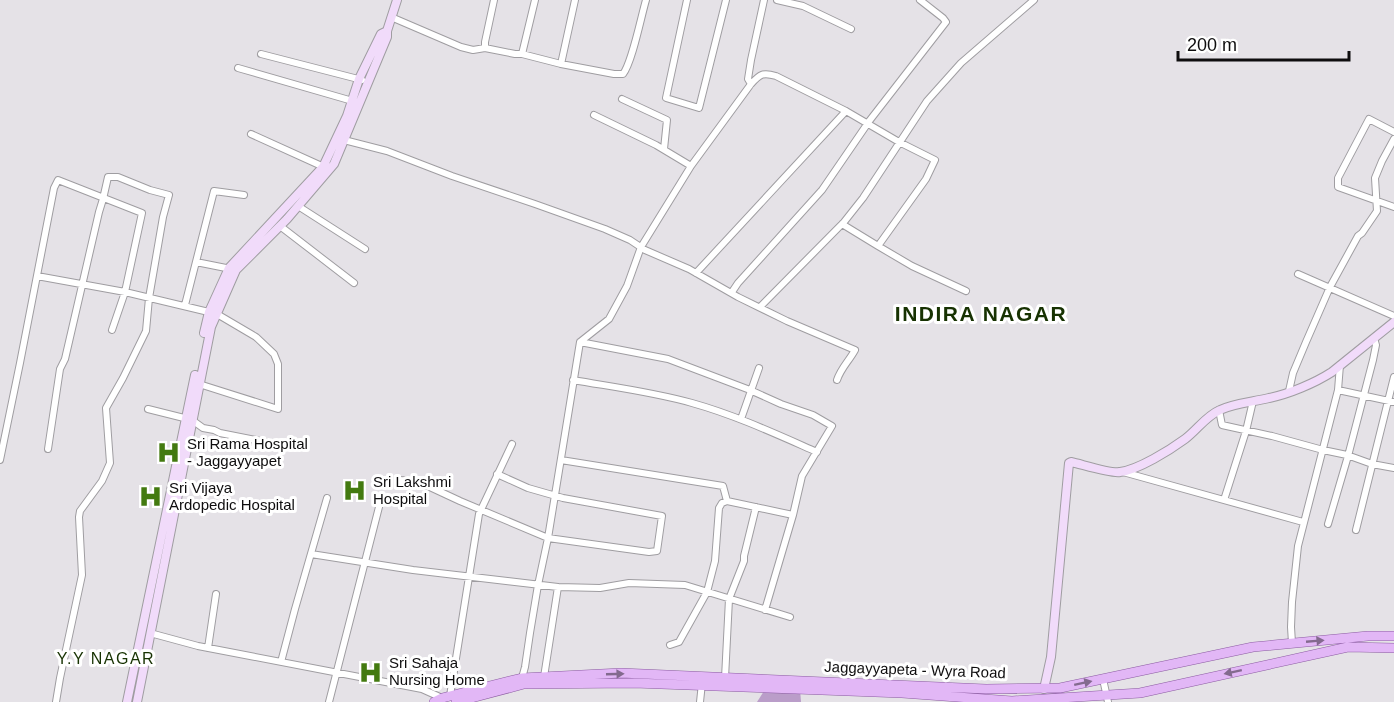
<svg xmlns="http://www.w3.org/2000/svg" width="1394" height="702" viewBox="0 0 1394 702" font-family="Arial,sans-serif">
<style>
.water{fill:#ba9dc9}
.lines{fill:none;stroke-linecap:round;stroke-linejoin:round}
.street-casing{stroke:#9f9da1;stroke-width:8}
.secondary-casing{stroke:#9f9da1;stroke-width:10}
.primary-casing{stroke:#8b5ca1;stroke-width:10}
.street{stroke:#fff;stroke-width:6}
.secondary{stroke:#f1dbfa;stroke-width:8}
.primary{stroke:#e2b7f6;stroke-width:9}
.oneway{fill:#836a8e}
.labels{text-anchor:middle;stroke-width:6;stroke-linejoin:round;paint-order:stroke}
.poi-label{font-size:15px;fill:#0e0d0e;stroke:#fff;text-anchor:start}
.street-label{font-size:15px;fill:#0e0d0e;stroke:#fff}
.neighbourhood-label{font-size:16px;letter-spacing:1.5px;fill:#173202;stroke:#fff}
.district-label{font-size:21px;font-weight:bold;letter-spacing:1.5px;fill:#173202;stroke:#fff}
</style>
<rect width="100%" height="100%" fill="#e5e2e7"/>
<path class="water" d="M766,688L800,689L801,702H757Z"/>
<g class="lines">
<defs>
<path id="street" d="M687,0L666,98L699,108L726,0
M777,0L803,6L851,29
M391,17L461,47L473,50L485,48L515,54H522L561,64L614,74H623C632,63 641,17 646,0
M485,48V42L494,0
M261,54L362,80
M522,54L535,0
M561,64L575,0
M238,68L356,102
M751,84C760,74 763,72 776,76L846,111L899,142L935,160L926,179L878,246L842,224
M622,99L667,120L664,149
M594,115L656,145L691,166
M1394,132L1369,119L1338,178V187L1394,207
M251,134L326,168
M344,140L387,151L452,176L535,204L605,229L630,240L645,250L689,269L738,297L787,321L855,350C849,361 841,368 837,380
M298,206L365,249
M280,226L354,283
M878,246L912,266L966,291
M196,262L231,269
M696,273L846,111
M1298,274L1394,316
M37,276L125,292L217,314L256,337L274,354L278,364V409L199,384
M732,292L738,283L822,190L870,120L946,22L943,18L920,0
M185,305L214,191L244,195
M760,307L844,222L863,198L927,101L961,63L1034,0
M580,342L668,359L750,390L781,404L813,415L832,426L802,476L793,515L765,610
M573,380C613,387 653,392 692,403C735,415 776,434 817,452
M1338,390L1394,402
M1289,391L1293,373L1306,342L1330,287L1358,236L1362,233L1377,211L1375,178L1382,161L1394,139
M148,409L192,420L203,428L214,430L220,433L286,446
M1219,410L1222,425L1272,436L1323,450L1347,455L1372,464L1394,468
M741,419L759,368
M48,449L60,369L65,359L99,212L103,199L108,177H118L150,190L169,195L163,217L149,298L146,331L123,378L106,408L110,463L102,481L80,511L79,517L82,575L60,678L56,702
M0,460L20,363L54,188L58,180L142,213L125,292L112,330
M561,460L723,486L727,501
M1123,472L1303,522
M399,480L417,481L460,501L548,538L649,552L657,551L662,516L563,498L528,488L497,474
M1224,500L1246,431L1253,401
M727,501L793,515
M1328,524L1348,456L1373,360L1376,345L1374,338
M1356,530L1394,377
M311,554L413,570L558,587L600,588L629,583L685,585L790,617
M150,633L198,646L422,689L442,698
M1292,643L1291,627L1292,602L1298,546L1338,390L1340,365
M670,645L679,642L707,592L715,561L719,508L722,503L727,501
M208,648L216,594
M281,662L295,609L327,498
M544,677L558,587
M522,678L525,667L530,633L538,585L548,538L580,342L609,319L627,286L641,247L691,166L751,84L748,79L751,60L764,0
M725,678L729,599L744,561V556L756,507
M1103,679L1108,702
M450,696L479,514L512,444
M329,702L379,507
M700,702L702,683"/>
<path id="secondary" d="M204,333L209,312L229,268L323,167L347,116L359,79L381,34L387,31
M1044,689L1051,657L1069,463L1071,462C1081,464 1111,474 1120,472C1138,470 1170,450 1185,439C1197,430 1206,416 1220,410C1235,403 1253,402 1269,398C1289,394 1315,383 1332,372L1394,322
M127,702L195,375
M137,702L211,327L236,270L287,219L334,164L387,37V31L397,0"/>
<path id="primary" d="M434,702L442,698L522,678L621,673L986,689L1060,688L1253,647L1368,636H1394
M456,702L524,684L634,683L902,693L1012,701L1140,693L1348,647L1394,648"/>
</defs>
<use href="#street" class="street-casing"/>
<use href="#secondary" class="secondary-casing"/>
<use href="#primary" class="primary-casing"/>
<use href="#street" class="street"/>
<use href="#secondary" class="secondary"/>
<use href="#primary" class="primary"/>
</g>
<defs><path id="oneway-solid" d="M-6-.8H1V-3.2L6.5 0L1 3.2V.8H-6Z" transform="scale(1.5)"/></defs>
<g class="oneway">
<use href="#oneway-solid" transform="translate(1315 641) rotate(-5)"/>
<use href="#oneway-solid" transform="translate(1233 672) rotate(168)"/>
<use href="#oneway-solid" transform="translate(615 674) rotate(-2)"/>
<use href="#oneway-solid" transform="translate(1083 683) rotate(-12)"/>
</g>
<defs>
<symbol id="hospital-bare" viewBox="-9 -9 18 18"><path d="M-5-5h3v3.5h4V-5h3V5h-3V1.5h-4V5h-3Z" fill="#437a10" stroke="#fff" stroke-width="2.5" paint-order="stroke"/></symbol>
</defs>
<g fill-rule="evenodd">
<use href="#hospital-bare" x="152" y="436" width="33" height="33"/>
<use href="#hospital-bare" x="338" y="474" width="33" height="33"/>
<use href="#hospital-bare" x="134" y="480" width="33" height="33"/>
<use href="#hospital-bare" x="354" y="656" width="33" height="33"/>
</g>
<g class="labels">
<g class="poi-label">
<text x="187" y="449">Sri Rama Hospital<tspan x="187" dy="17">- Jaggayyapet</tspan></text>
<text x="373" y="487">Sri Lakshmi<tspan x="373" dy="17">Hospital</tspan></text>
<text x="169" y="493">Sri Vijaya<tspan x="169" dy="17">Ardopedic Hospital</tspan></text>
<text x="389" y="668">Sri Sahaja<tspan x="389" dy="17">Nursing Home</tspan></text>
</g>
<g class="street-label">
<text transform="translate(915 670) rotate(2)" y="5">Jaggayyapeta - Wyra Road</text>
</g>
<g class="neighbourhood-label">
<text x="106" y="664">Y.Y NAGAR</text>
</g>
<g class="district-label">
<text x="981" y="321">INDIRA NAGAR</text>
</g>
</g>
<path d="M1178 51v9h171v-9" fill="none" stroke="#0e0d0e" stroke-width="3"/>
<text x="1187" y="51" font-size="18" fill="#0e0d0e" stroke="#ffffff" stroke-width="4.5" paint-order="stroke">200 m</text>
</svg>
